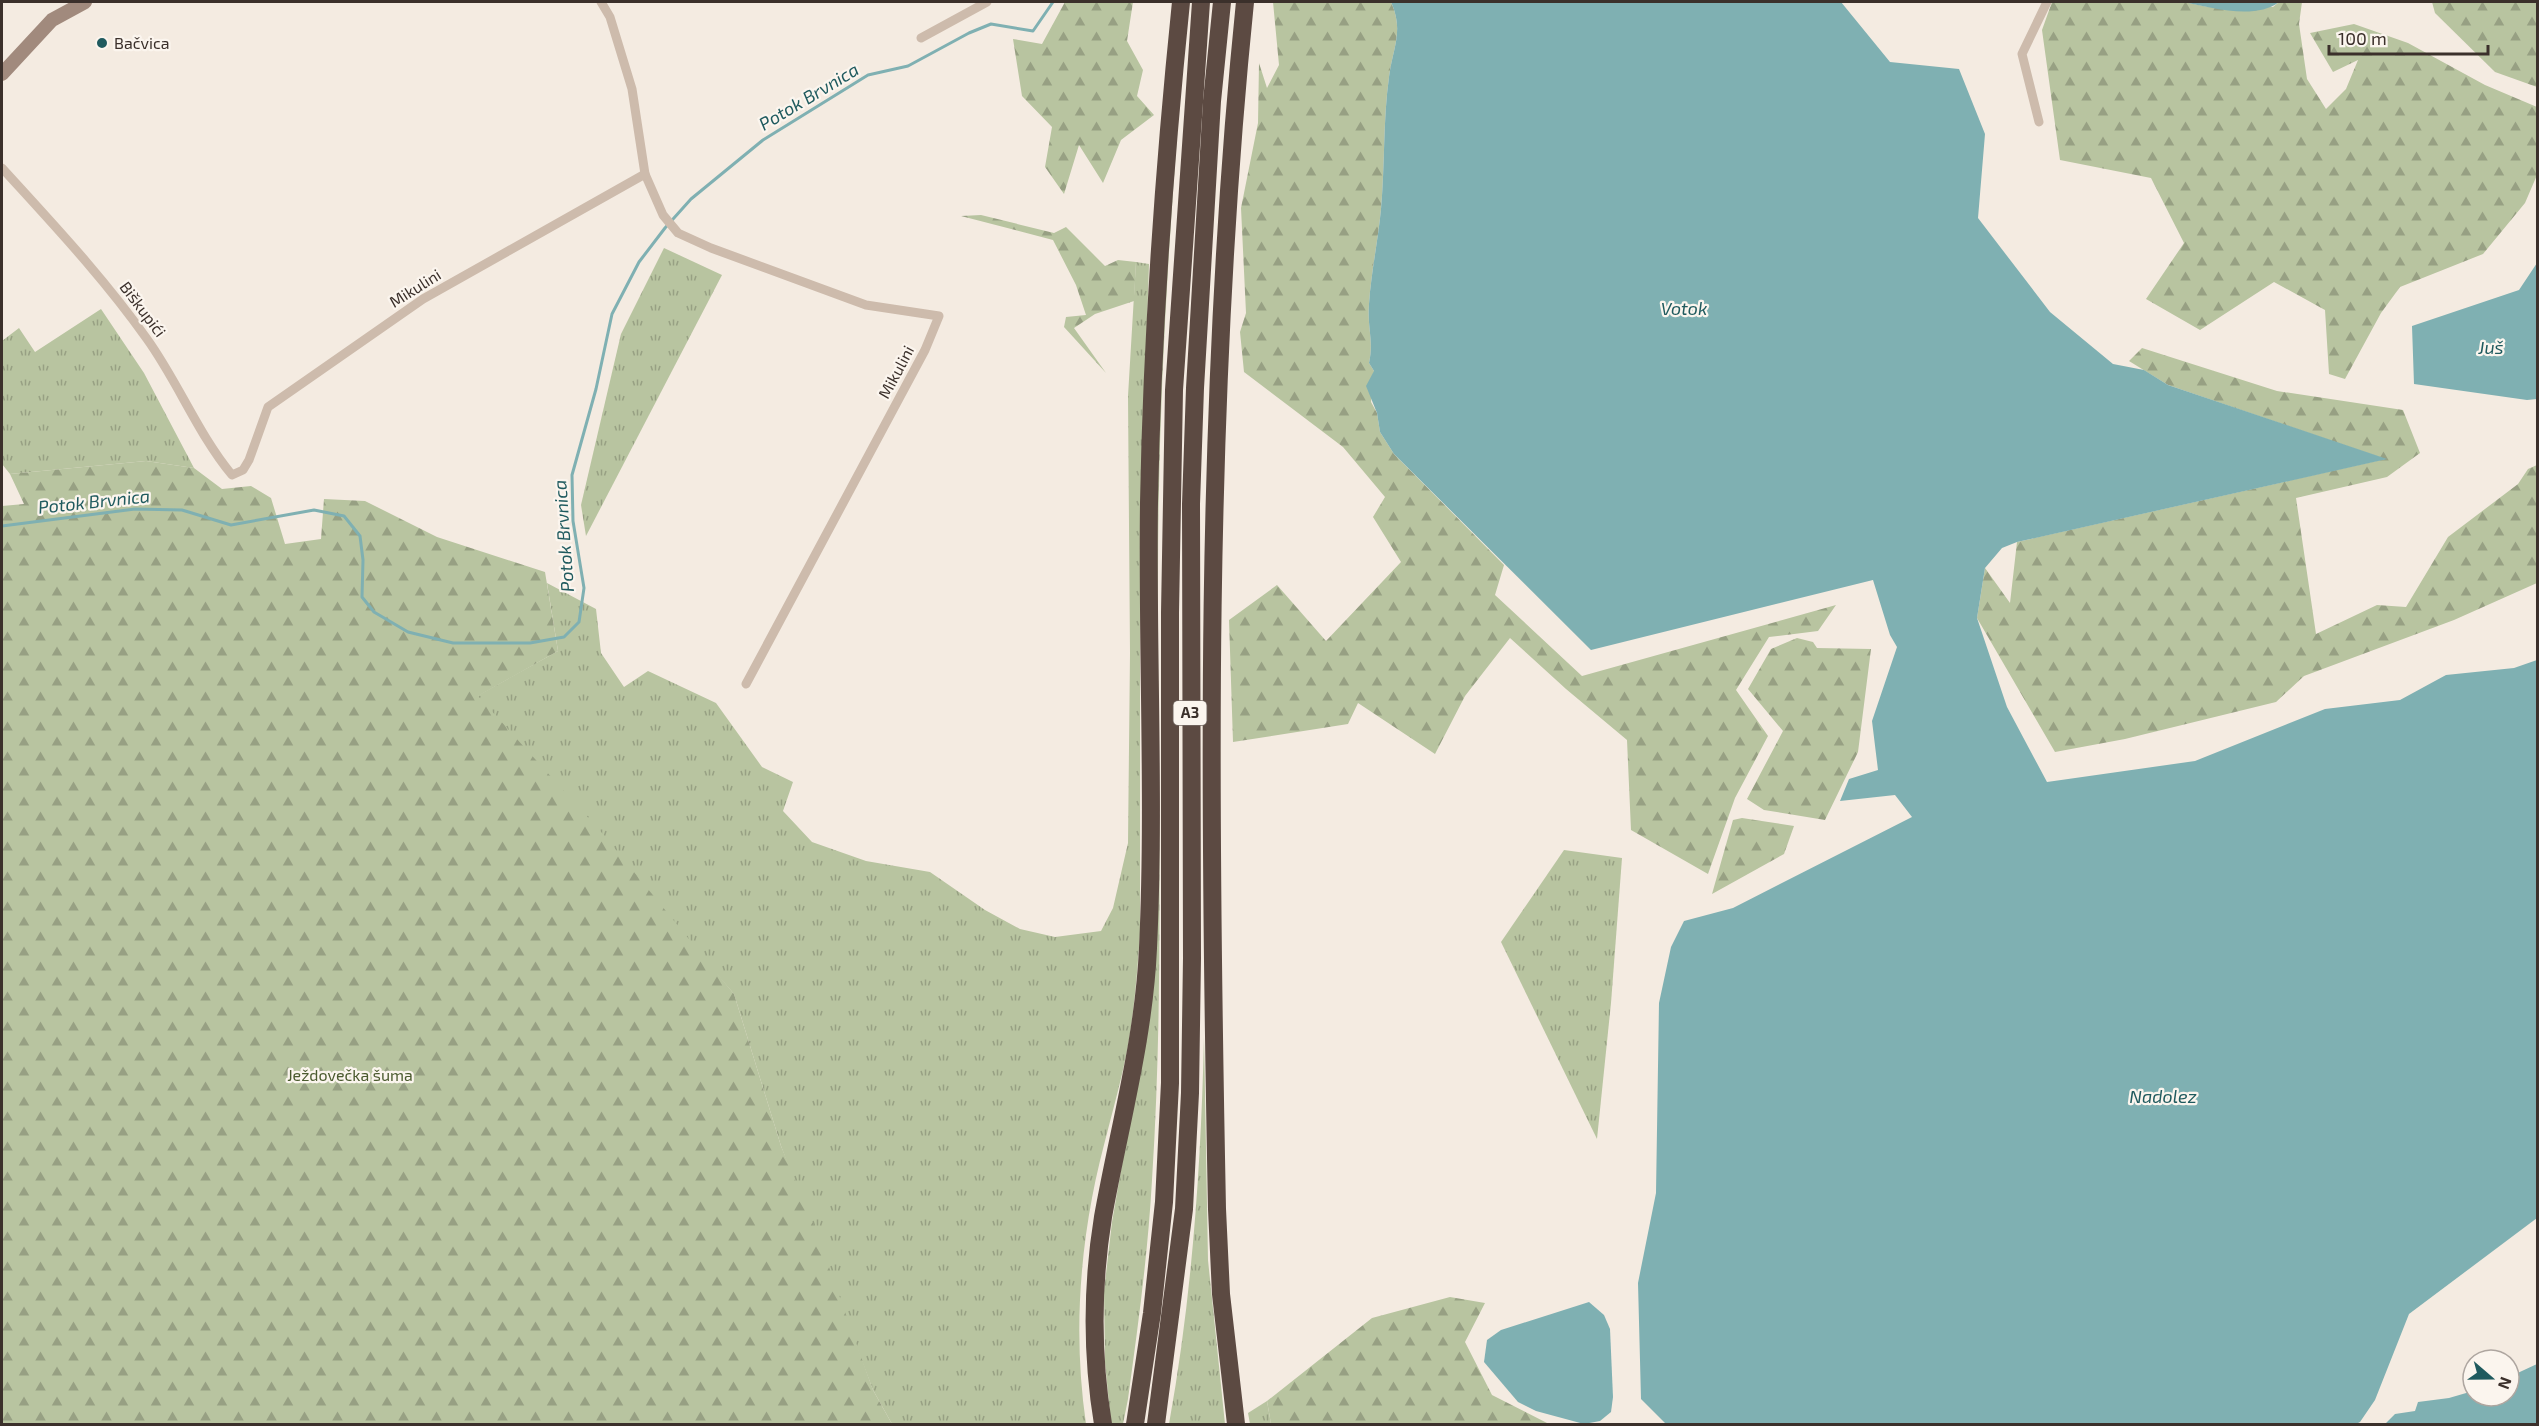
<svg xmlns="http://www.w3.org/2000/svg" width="2539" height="1426" font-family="'Exo 2',sans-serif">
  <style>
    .grass { fill: url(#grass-tufts) }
    .forest { fill: url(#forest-firs) }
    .water { fill: #7fb0b2 }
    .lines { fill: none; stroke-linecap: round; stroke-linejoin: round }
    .stream { stroke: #7fb0b2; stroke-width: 3 }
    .minor { stroke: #cdbbac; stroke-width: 9 }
    .secondary { stroke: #a18a7d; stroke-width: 14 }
    .motorway { stroke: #5c4a42; stroke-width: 18 }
    .poi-dot { fill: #1f5a5e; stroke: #fbf5ee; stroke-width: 2 }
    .labels { text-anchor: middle; stroke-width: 4.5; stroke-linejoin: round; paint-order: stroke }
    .shield { fill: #fbf5ee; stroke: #756b66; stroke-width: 1.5 }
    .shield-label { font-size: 15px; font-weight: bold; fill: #3b302b }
    .poi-label { font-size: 16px; fill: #3b302b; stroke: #fbf5ee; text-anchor: start }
    .street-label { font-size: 16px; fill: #3b302b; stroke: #fbf5ee }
    .park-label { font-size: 16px; fill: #4a5a2e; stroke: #fbf5ee }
    .water-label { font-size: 18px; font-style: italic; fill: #1f5a5e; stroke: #fbf5ee }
  </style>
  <defs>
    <pattern id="grass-tufts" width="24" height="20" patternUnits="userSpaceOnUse" patternTransform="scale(1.5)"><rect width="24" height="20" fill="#b8c4a0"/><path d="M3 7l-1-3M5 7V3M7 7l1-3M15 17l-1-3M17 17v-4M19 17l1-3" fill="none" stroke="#97a083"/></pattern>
    <pattern id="forest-firs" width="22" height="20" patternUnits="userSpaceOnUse" patternTransform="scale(1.5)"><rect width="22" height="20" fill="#b8c4a0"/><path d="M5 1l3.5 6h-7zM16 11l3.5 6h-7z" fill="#97a083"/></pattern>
  </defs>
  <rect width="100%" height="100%" fill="#f4ebe1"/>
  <g class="grass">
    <path d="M1179,110C1167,265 1158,420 1158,576C1157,777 1165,979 1152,1180C1148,1253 1138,1326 1128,1399L1123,1424H1111L1105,1362L1104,1291L1112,1222L1133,1101L1154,672L1161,330Z"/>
    <path d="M664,248L722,275L586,536L581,505L621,334Z"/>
    <path d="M1136,262L1149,264L1140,532V934C1137,975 1134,1016 1126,1056C1116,1104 1101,1150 1092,1198C1078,1272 1075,1349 1086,1424H892L873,1390L781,1146L734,994L477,696L558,651L547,583L596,609L601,653L624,687L648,671L716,703L762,767L793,782L783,811L812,842L866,861L930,872L985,910L1020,929L1055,937L1101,931L1113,908L1128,843L1130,653L1128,396Z"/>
    <path d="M101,309L144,373L194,468L146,461L10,474L2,464V341L19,328L35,352Z"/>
    <path d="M1564,850L1622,858L1611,1003L1597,1139L1501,942Z"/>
    <path d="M1204,1037L1208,1260L1225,1424H1169C1192,1297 1201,1167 1204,1037Z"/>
    <path d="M1267,1401L1271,1424H1250L1248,1413Z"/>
  </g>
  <g class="forest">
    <path d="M1065,2H1133L1127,41L1143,70L1137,96L1154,115L1121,140L1103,183L1079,145L1064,194L1045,167L1052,127L1022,96L1013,39L1042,44Z"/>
    <path d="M1273,2H1391C1404,31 1393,47 1389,77C1383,120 1385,165 1381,209C1378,241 1371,273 1369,304C1367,327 1374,341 1369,363L1374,371L1371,402L1377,413L1380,432L1394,454L1504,565L1495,595L1582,676L1836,605L1818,631L1769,637L1736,690L1768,736L1735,798L1708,874L1631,830L1627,740L1566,689L1510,638L1465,696L1435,754L1358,703L1348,724L1233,742L1229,620L1277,585L1326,641L1401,562L1373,517L1385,497L1343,447L1244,372L1240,332L1246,313L1241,208L1258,123L1259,63L1267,88L1279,65Z"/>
    <path d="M2052,2H2184L2208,7H2273L2279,2H2302L2299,24L2307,79L2326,109L2346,89L2358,60L2333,72L2310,33L2354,24L2408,43L2485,85L2537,107V175L2525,203L2483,254L2400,287L2381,313L2345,379L2329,374L2325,310L2274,282L2200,330L2146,299L2184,243L2151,178L2060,160L2042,30Z"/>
    <path d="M2432,2H2537V87L2495,72L2435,13Z"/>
    <path d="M981,215L1054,233L1066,227L1105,266L1118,260L1136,262L1134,301L1095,314L1074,328L1106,373L1064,327L1066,317L1086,315L1076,285L1053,240L961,216Z"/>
    <path d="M2142,348L2277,391L2403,410L2420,453L2387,477L2296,498L2316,634L2377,605L2406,607L2448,537L2518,484L2528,469L2537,465V583L2454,620L2304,676L2276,702L2125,739L2055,752L1977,618L1985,568L2010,603L2017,542L2385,459L2168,385L2129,361Z"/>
    <path d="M146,461L194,468L222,489L251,486L271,498L285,544L321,539L324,499L365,501L437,537L545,572L558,651L478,696L602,833L734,994L781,1146L815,1228L873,1390L892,1424H2V506L24,504L10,474Z"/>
    <path d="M1797,638L1813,642L1817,648L1871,649L1858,752L1825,820L1764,810L1747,799L1783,731L1748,689L1771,649Z"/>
    <path d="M1742,818L1794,826L1784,854L1712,894L1733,820Z"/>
    <path d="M1450,1297L1485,1303L1465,1342L1492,1395L1549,1424H1271L1267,1401L1372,1318Z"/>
  </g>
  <g class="water">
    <path d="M1391,2H1841L1890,62L1959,69L1985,134L1978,218L2050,312L2113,364L2144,370L2168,385L2387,459L2017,542L2002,548L1985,568L1977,618L2007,707L2047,782L2195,761L2325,709L2400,700L2446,675L2514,668L2537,660V1218L2409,1314L2375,1400L2360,1422L2356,1424H1666L1641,1399L1638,1283L1656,1193L1659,1003L1671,947L1684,921L1733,908L1912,817L1895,795L1840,801L1849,779L1878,770L1872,721L1897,647L1890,635L1873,580L1591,650L1394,454L1380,432L1377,413L1366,386L1374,371L1369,363C1374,341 1367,327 1369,304C1371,273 1378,241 1381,209C1385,165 1383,120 1389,77C1393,47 1404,31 1391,2Z"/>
    <path d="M2184,2H2279C2256,20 2211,8 2184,2Z"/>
    <path d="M2537,263V399L2527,400L2414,384L2412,326L2519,290Z"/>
    <path d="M1589,1302L1604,1315L1610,1329L1613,1397L1611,1412L1600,1421L1584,1424L1536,1411L1518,1402L1484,1362L1487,1340L1501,1330Z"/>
    <path d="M2537,1364V1424H2385L2395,1414L2415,1411L2418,1402L2449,1398L2473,1391V1396H2509V1377Z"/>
  </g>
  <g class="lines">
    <path class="stream" d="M2,526L135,509L182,510L231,525L314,510L344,516L360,536L363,560L362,597L374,612L408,632L453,643H530L564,637L579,622L584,588L573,521L572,475L596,389L612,314L639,262L665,228L691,199L763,140L868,75L908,66L969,33L991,24L1033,31L1053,2"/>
    <g class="minor">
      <path d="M601,2L610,17L632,89L645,174L663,215L678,233L711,248L866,305L939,316L925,350L746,684"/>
      <path d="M921,38L987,2"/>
      <path d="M2039,122L2022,54L2047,2"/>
      <path d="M2,168C52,223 104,278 147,339C178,382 198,434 232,475L243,470L249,460L268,407L423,299L645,174"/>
    </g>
    <path class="secondary" d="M2,74L52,20L85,2"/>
    <g class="motorway">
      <path d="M1103,1424C1092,1357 1092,1285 1103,1217C1119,1128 1144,1039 1148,948C1155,800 1147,651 1149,503C1152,336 1164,168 1181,2"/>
      <path d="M1135,1424L1152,1313L1164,1202L1170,1083V613L1174,390L1201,2"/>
      <path d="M1156,1424L1184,1209L1190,1093L1192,958L1191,504L1195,388L1212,101L1222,2"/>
      <path d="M1236,1424L1221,1294L1217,1209C1209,807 1204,403 1245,2"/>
    </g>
  </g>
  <circle class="poi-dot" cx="102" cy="43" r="6"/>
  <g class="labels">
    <rect class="shield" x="1173.5" y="701" width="33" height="24" rx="4.5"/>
    <g class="shield-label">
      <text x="1190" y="718">A3</text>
    </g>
    <g class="poi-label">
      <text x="114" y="49">Bačvica</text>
    </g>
    <g class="street-label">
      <text transform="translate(415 288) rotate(-32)" y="6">Mikulini</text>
      <text transform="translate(143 309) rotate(53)" y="6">Biškupići</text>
      <text transform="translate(896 372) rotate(-62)" y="6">Mikulini</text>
    </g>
    <g class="park-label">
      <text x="350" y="1081">Ježdovečka šuma</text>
    </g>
    <g class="water-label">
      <text transform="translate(809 97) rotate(-31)" y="6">Potok Brvnica</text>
      <text x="1684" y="315">Votok</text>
      <text x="2491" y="354">Juš</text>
      <text transform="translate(94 502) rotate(-6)" y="6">Potok Brvnica</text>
      <text transform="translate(564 536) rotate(-94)" y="6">Potok Brvnica</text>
      <text x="2163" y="1103">Nadolez</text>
    </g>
  </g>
  <rect width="2539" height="1426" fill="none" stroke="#3b302b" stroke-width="6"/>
  <g transform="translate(2491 1378) rotate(110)"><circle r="28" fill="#fbf5ee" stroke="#aea6a0" stroke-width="1.5"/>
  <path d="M0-4.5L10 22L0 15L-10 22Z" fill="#1f5a5e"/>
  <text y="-9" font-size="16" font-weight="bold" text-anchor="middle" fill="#3b302b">N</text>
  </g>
  <path d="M2329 45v9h159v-9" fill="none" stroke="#3b302b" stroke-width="3"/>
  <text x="2338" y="45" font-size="18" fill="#3b302b" stroke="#fbf5ee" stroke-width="4.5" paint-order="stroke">100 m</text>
</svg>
